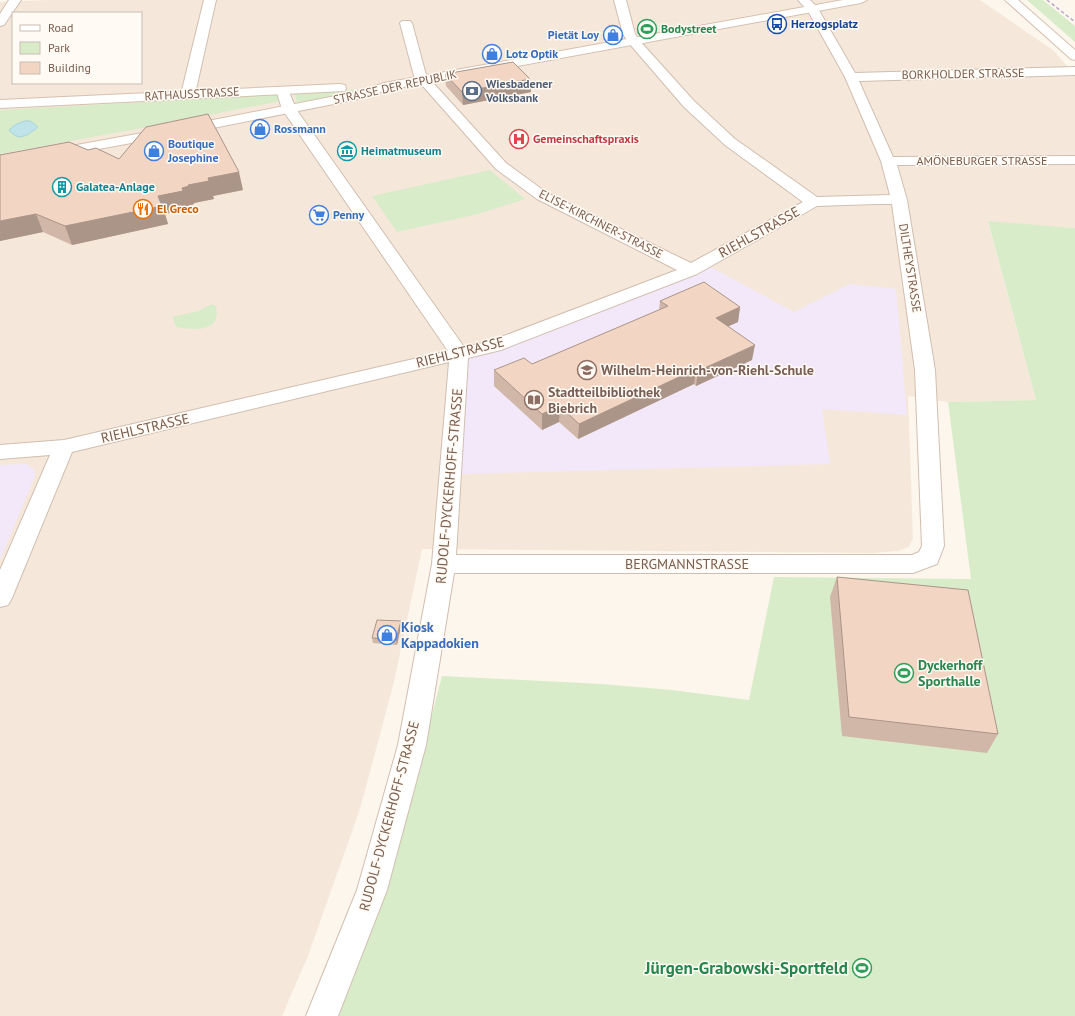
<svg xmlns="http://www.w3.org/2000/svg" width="1075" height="1016" font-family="'PT Sans',sans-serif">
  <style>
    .residential { fill: #f5e8da; fill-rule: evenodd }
    .education { fill: #f3e8fa }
    .green { fill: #d8ecc9 }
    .water { fill: #bfe3e8; stroke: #a5d3da }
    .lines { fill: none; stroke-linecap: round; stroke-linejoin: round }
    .street-casing { stroke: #d1beb0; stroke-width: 2 }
    .secondary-casing { stroke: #d6c0b0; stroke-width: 2 }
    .street { fill: #fff; fill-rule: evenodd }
    .secondary { fill: #fff; fill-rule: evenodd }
    .rail { stroke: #b9a8c9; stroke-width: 1.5; stroke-dasharray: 3.5 2.5; stroke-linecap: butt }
    .wall { fill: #d1b7a8 }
    .shaded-wall { fill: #aa9588 }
    .building { fill: #f3d5c3; stroke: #aa9588 }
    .labels { text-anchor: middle; stroke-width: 3; stroke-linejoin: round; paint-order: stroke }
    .far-transit-label { font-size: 12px; font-weight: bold; fill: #164399; stroke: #fffaf3; text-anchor: start }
    .far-leisure-label { font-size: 12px; font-weight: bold; fill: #27864d; stroke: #fffaf3; text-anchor: start }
    .far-shop-label { font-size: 12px; font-weight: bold; fill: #366cbe; stroke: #fffaf3; text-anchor: start }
    .far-street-label { font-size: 12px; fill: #7a5c4d; stroke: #fffaf3 }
    .far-service-label { font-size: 12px; font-weight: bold; fill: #4e5e75; stroke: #fffaf3; text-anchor: start }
    .far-health-label { font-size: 12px; font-weight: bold; fill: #be3a42; stroke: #fffaf3; text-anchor: start }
    .far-culture-label { font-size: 12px; font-weight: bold; fill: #0d838f; stroke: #fffaf3; text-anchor: start }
    .far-food-label { font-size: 12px; font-weight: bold; fill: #c56008; stroke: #fffaf3; text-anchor: start }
    .street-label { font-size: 14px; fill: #7a5c4d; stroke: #fffaf3 }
    .education-label { font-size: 14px; font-weight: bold; fill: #785e54; stroke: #fffaf3; text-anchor: start }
    .shop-label { font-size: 14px; font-weight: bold; fill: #366cbe; stroke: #fffaf3; text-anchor: start }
    .leisure-label { font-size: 14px; font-weight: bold; fill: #27864d; stroke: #fffaf3; text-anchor: start }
    .near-leisure-label { font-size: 17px; font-weight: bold; fill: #27864d; stroke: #fffaf3; text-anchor: end }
  </style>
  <rect width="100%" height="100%" fill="#fdf6ec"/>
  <path class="residential" d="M48,0H980L1053,50L1075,75V228L988,222L1036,400L948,402L908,396L913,538L909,547L898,551L873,553L422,549L394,682L360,809L308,956L282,1016H0V2ZM13,13H141V83H13Z"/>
  <g class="education">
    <path d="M707,265L794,312L850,284L896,289L907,415L822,409L830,464L461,474L466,357L497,351Z"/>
    <path d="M26,464L34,469L35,476L0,560V465Z"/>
  </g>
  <g class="green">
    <path d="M1027,0H1043L1075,26V42Z"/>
    <path d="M366,89L367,92L298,105L294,92Z"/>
    <path d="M276,95L280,96L281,101L209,115L212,120L199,122L197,118L0,154V110Z"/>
    <path d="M490,170L525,199L478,214L397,232L372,196Z"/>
    <path d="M988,221L1075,228V1016H334L424,745L442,676L601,684L672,690L749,700L774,577L971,579L948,402L1036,400Z"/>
    <path d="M212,304L216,306C216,310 218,314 216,318C211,333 188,329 176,327L172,317L198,311Z"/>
  </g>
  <path class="water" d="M24,121H30L37,126V128C26,136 19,142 9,130L15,125Z"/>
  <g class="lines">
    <g class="street-casing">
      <g id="street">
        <path d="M9,0H21L4,25L0,26V14Z"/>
        <path d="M204,0H216L195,94L193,97H183L181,94Z"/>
        <path d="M614,0H626L635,34L639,40L694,101L735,139L817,197L890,195L881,161L845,77L808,11L798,0H810L817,7L855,73L1075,67V75L859,81L893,157L1075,156V164L897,165L907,200L935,370L944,546L937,564L913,573H454L426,745L387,890L338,1016H306L357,890L398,745L432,564L449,362L72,452L12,598L8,605L0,607V570L50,455L0,459V445L64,440L448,351L282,109L276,90L277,87H287L296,109L464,347L488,342L677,270L537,199L496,169L414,76L400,23L402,21H410L412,23L426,75L506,163L547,193L691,263L803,202L725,145L684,107L628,42L623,34ZM876,204H892L915,370L922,546L919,552L912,555H456L468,358L501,350L697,274L817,206Z"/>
      </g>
    </g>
    <g class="secondary-casing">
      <g id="secondary">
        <path d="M843,0H867L861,3L387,90L364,98L208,129L0,167V159L208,121L361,91L384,83Z"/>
        <path d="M1005,0H1018L1075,50V60L1071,59Z"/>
        <path d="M340,84L345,85L346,88L345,91L0,108V100Z"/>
      </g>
    </g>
    <use href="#street" class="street"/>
    <use href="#secondary" class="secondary"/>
    <path class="rail" d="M1047,0L1075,22"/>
  </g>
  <g class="wall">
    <path d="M445,74L531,92L463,105L446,86Z"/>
    <path d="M88,150L119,159L243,190L213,196L214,199L194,203V204L187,206L188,209L165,214L168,224L72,245L43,232L0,241V155Z"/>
    <path d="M660,301L740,307L738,322L728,326L752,360L696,386L694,384L578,439L559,422L542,430L494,386V370L532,364L659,310Z"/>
    <path d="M837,577L998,734L987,753L842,736L830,597Z"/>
    <path d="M401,626L397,645L373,643L372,638Z"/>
  </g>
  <g class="shaded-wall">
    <path d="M530,79L531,92L463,105L462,92Z"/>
    <path d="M239,172L243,190L213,196L214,199L194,203V204L187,206L188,209L165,214L168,224L72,245L65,226L158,196L188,185L208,178Z"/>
    <path d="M36,214L43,232L0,241V221Z"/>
    <path d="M740,307L738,322L714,333L716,318Z"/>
    <path d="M755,345L752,360L696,386L698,371Z"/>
    <path d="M696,369L694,384L578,439L579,424Z"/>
    <path d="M560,406L559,422L542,430V414Z"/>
    <path d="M401,621V626L397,645L396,639Z"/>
  </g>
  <g class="building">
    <path d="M513,62L530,79L462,92L445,74Z"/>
    <path d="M208,114L239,172L208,178L209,181L188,185L189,186L182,188L183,191L158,196L162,206L65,226L36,214L0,221V155L69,142L88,150L96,148L119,159L146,127Z"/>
    <path d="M704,282L740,307L716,318L755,345L698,371L696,369L579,424L560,406L542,414L494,370L524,358L532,364L668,306L660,301Z"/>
    <path d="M837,577L968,590L998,734L849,717Z"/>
    <path d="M377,620L401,621L396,639L372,638Z"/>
  </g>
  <defs>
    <g id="bus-ring" transform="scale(1)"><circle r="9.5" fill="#fffaf3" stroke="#1a4fb4" stroke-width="1.5"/><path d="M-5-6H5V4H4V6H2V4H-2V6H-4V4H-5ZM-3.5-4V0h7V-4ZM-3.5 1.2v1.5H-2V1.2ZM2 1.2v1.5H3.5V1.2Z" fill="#1a4fb4"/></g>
    <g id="stadium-ring" transform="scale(1)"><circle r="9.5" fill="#fffaf3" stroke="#2e9e5b" stroke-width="1.5"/><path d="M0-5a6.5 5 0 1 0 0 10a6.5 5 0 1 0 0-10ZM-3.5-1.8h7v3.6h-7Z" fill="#2e9e5b"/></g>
    <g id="shop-ring" transform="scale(1)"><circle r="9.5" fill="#fffaf3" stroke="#3f7fe0" stroke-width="1.5"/><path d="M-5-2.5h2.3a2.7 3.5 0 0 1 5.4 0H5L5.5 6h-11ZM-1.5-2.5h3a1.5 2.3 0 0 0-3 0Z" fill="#3f7fe0"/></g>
    <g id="bank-ring" transform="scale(1)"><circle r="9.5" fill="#fffaf3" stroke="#5c6f8a" stroke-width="1.5"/><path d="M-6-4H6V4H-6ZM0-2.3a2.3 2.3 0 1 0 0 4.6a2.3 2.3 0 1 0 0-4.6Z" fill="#5c6f8a"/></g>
    <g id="hospital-ring" transform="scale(1)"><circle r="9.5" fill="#fffaf3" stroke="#e0444e" stroke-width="1.5"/><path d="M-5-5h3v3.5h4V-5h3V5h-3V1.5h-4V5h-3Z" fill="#e0444e"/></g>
    <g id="museum-ring" transform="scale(1)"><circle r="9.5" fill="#fffaf3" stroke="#0f9aa8" stroke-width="1.5"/><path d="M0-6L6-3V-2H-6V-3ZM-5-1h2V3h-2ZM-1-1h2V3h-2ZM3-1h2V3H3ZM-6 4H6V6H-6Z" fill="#0f9aa8"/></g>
    <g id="building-ring" transform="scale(1)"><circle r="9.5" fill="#fffaf3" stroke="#0f9aa8" stroke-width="1.5"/><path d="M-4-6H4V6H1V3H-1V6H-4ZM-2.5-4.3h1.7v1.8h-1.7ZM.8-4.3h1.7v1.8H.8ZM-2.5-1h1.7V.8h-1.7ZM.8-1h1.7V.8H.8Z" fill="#0f9aa8"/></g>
    <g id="restaurant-ring" transform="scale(1)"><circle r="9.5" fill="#fffaf3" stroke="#e8710a" stroke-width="1.5"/><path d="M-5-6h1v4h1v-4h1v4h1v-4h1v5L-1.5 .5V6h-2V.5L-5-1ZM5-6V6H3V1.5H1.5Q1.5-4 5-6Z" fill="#e8710a"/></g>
    <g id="supermarket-ring" transform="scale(1)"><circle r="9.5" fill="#fffaf3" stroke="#3f7fe0" stroke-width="1.5"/><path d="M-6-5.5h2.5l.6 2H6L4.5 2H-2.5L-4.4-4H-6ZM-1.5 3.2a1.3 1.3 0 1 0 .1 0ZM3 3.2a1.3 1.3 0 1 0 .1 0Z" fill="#3f7fe0"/></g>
    <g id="school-ring" transform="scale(1)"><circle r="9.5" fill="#fffaf3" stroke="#8d6e63" stroke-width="1.5"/><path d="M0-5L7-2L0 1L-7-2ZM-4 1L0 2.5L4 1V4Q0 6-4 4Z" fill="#8d6e63"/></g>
    <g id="library-ring" transform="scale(1)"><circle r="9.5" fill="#fffaf3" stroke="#8d6e63" stroke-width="1.5"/><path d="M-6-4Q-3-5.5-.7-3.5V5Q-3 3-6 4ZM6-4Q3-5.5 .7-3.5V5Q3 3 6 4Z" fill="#8d6e63"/></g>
  </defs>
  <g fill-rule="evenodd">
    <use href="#bus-ring" x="777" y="24"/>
    <use href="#stadium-ring" x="647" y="29"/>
    <use href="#shop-ring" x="613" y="35"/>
    <use href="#shop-ring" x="492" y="54"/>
    <use href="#bank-ring" x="472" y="91"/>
    <use href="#shop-ring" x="260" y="129"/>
    <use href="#hospital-ring" x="519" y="139"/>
    <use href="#shop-ring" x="154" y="151"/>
    <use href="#museum-ring" x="347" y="151"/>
    <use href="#building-ring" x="62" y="187"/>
    <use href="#restaurant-ring" x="143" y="209"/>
    <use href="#supermarket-ring" x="319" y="215"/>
    <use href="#school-ring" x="587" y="370"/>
    <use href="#library-ring" x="534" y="400"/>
    <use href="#shop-ring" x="387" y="635"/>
    <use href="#stadium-ring" x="904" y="673"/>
    <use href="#stadium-ring" x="862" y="968"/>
  </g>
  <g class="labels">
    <g class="far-transit-label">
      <text x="791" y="28">Herzogsplatz</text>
    </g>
    <g class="far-leisure-label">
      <text x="661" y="33">Bodystreet</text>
    </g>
    <g class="far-shop-label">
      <text x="599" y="39" text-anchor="end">Pietät Loy</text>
      <text x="506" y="58">Lotz Optik</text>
      <text x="274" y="133">Rossmann</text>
      <text x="168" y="148">Boutique<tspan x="168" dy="14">Josephine</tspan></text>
      <text x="333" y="219">Penny</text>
    </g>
    <g class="far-street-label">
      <text transform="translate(963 74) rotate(-1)" y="4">BORKHOLDER STRASSE</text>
      <text transform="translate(395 87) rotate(-12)" y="4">STRASSE DER REPUBLIK</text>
      <text transform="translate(192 94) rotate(-3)" y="4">RATHAUSSTRASSE</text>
      <text x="982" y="165">AMÖNEBURGER STRASSE</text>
      <text transform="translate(601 224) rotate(27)" y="4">ELISE-KIRCHNER-STRASSE</text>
      <text transform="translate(910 268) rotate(81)" y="4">DILTHEYSTRASSE</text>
    </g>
    <g class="far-service-label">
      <text x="486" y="88">Wiesbadener<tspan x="486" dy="14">Volksbank</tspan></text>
    </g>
    <g class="far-health-label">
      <text x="533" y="143">Gemeinschaftspraxis</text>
    </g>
    <g class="far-culture-label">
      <text x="361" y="155">Heimatmuseum</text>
      <text x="76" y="191">Galatea-Anlage</text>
    </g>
    <g class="far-food-label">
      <text x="157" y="213">El Greco</text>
    </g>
    <g class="street-label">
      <text transform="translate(759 232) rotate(-29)" y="5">RIEHLSTRASSE</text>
      <text transform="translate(460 352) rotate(-14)" y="5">RIEHLSTRASSE</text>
      <text transform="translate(145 428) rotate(-13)" y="5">RIEHLSTRASSE</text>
      <text transform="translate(449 486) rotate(-85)" y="5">RUDOLF-DYCKERHOFF-STRASSE</text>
      <text x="687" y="569">BERGMANNSTRASSE</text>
      <text transform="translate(389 816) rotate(-75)" y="5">RUDOLF-DYCKERHOFF-STRASSE</text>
    </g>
    <g class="education-label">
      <text x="601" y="375">Wilhelm-Heinrich-von-Riehl-Schule</text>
      <text x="548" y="397">Stadtteilbibliothek<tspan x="548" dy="16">Biebrich</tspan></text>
    </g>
    <g class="shop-label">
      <text x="401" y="632">Kiosk<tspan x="401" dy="16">Kappadokien</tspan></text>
    </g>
    <g class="leisure-label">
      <text x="918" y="670">Dyckerhoff<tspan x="918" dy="16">Sporthalle</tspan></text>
    </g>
    <g class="near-leisure-label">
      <text x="848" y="974">Jürgen-Grabowski-Sportfeld</text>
    </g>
  </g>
  <rect x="12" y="12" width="130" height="72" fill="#fffaf3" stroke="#cabbb1"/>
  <rect x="20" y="25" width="20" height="6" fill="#ffffff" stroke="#cabbb1"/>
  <text x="48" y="32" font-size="12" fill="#7a5c4d">Road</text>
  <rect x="20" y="42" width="20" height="12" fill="#d8ecc9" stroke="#cabbb1"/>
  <text x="48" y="52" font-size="12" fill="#7a5c4d">Park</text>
  <rect x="20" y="62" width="20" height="12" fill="#f3d5c3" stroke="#cabbb1"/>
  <text x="48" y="72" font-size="12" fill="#7a5c4d">Building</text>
</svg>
